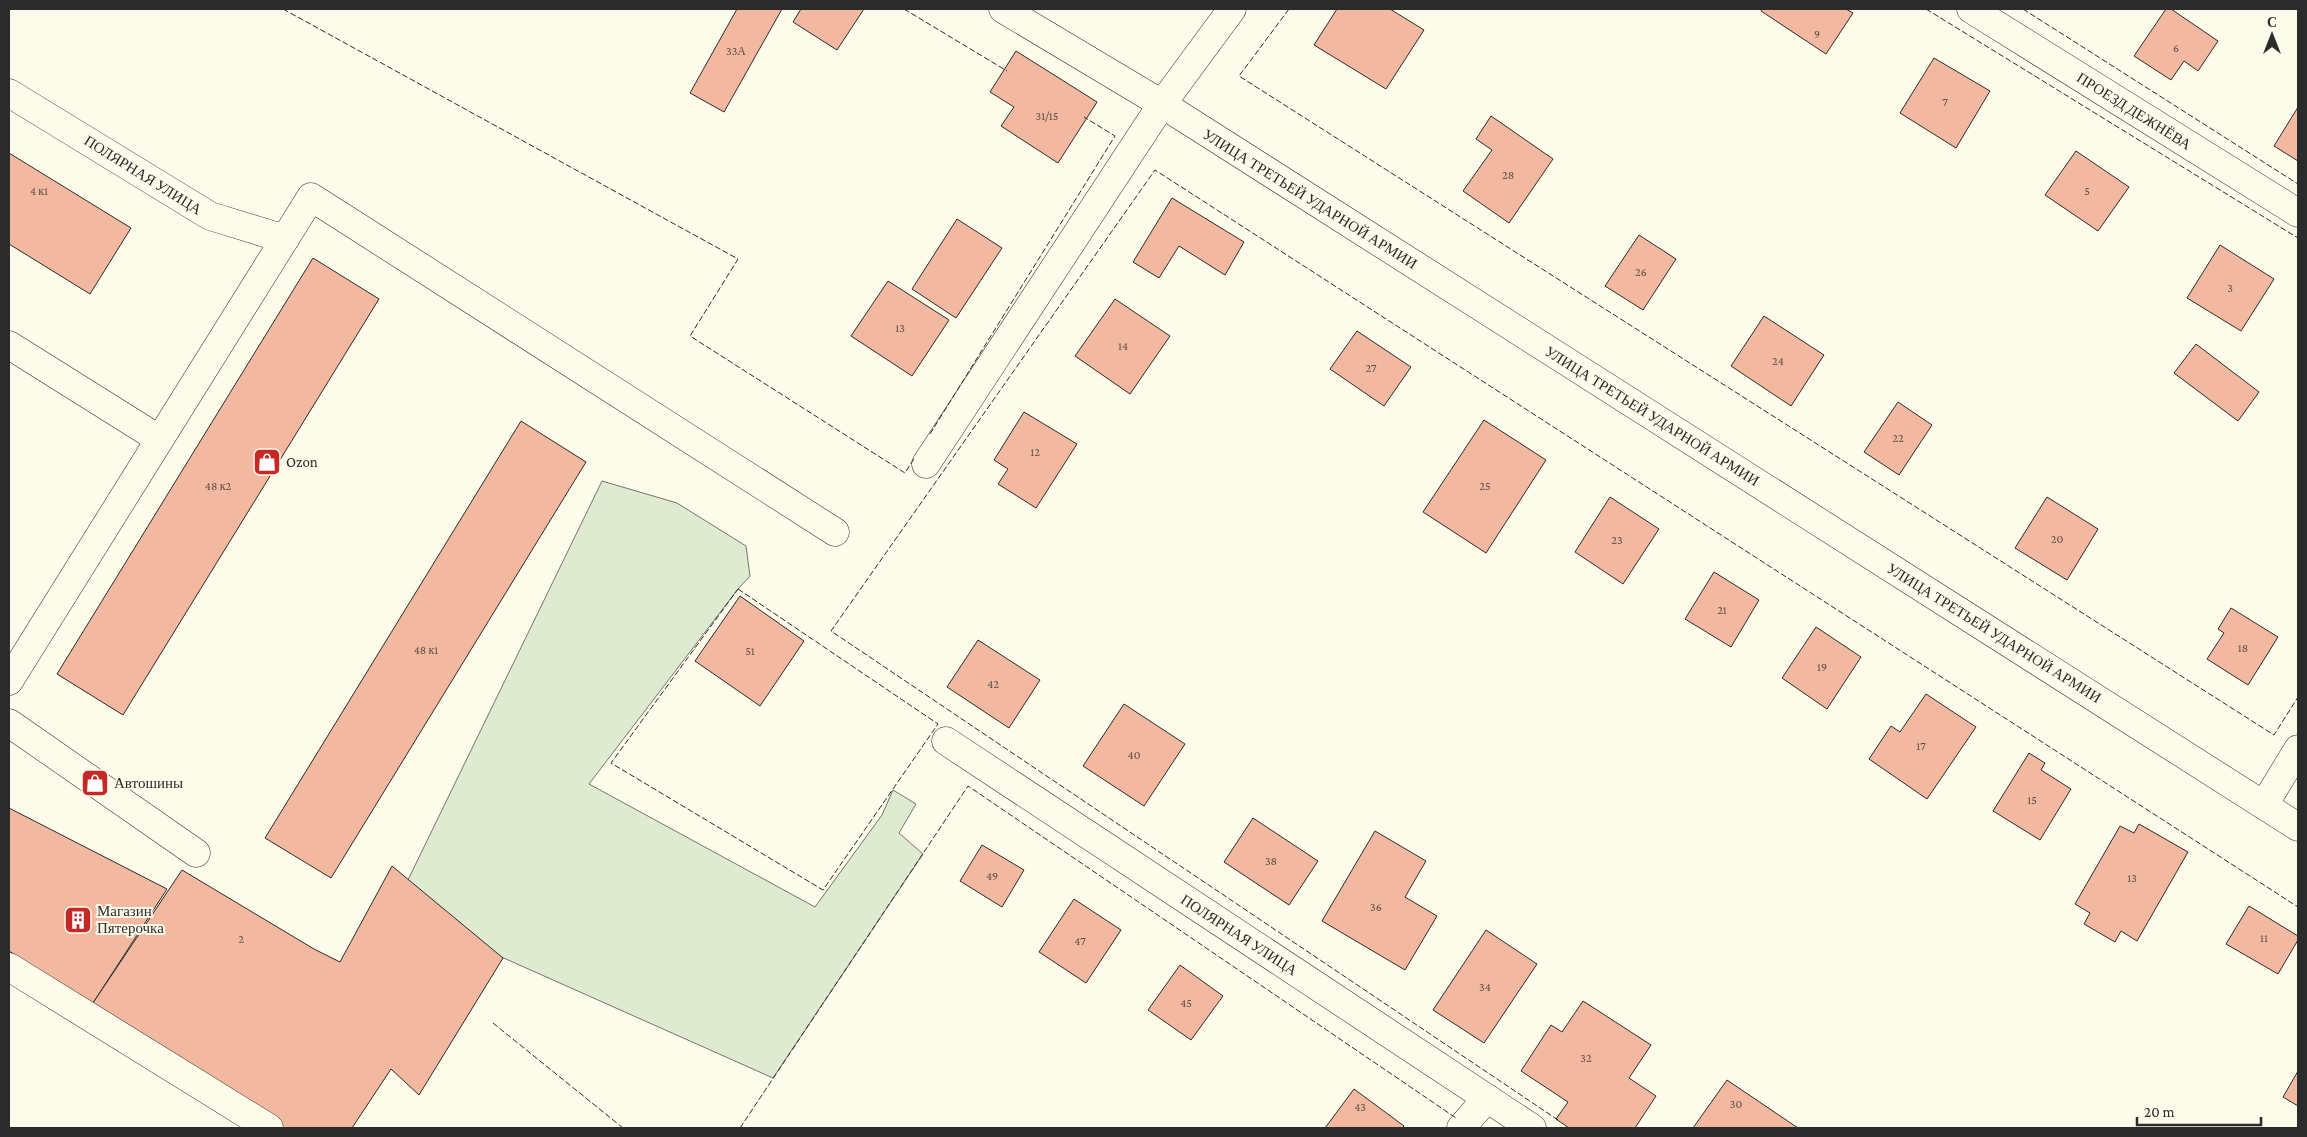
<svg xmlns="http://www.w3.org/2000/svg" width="2307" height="1137" font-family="'Crimson Pro',serif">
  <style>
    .green { fill: #deebd1; stroke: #74746e }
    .building { fill: #f2b8a0; stroke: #2b2b2b }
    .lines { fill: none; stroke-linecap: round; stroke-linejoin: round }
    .minor-casing { stroke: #2b2b2b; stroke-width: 29 }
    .major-casing { stroke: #2b2b2b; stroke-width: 29 }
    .minor { stroke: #fdfbea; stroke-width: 28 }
    .major { stroke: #fdfbea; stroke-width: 28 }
    .fence { stroke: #2b2b2b; stroke-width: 1; stroke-dasharray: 6 2.5; stroke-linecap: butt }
    .labels { text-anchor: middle; stroke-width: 4; stroke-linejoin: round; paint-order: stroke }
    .number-label { font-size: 12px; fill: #5d4e48 }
    .street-label { font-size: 15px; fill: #2b2b2b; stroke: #fdfbea }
    .poi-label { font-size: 15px; fill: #2b2b2b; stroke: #fdfbea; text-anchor: start }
  </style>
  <rect width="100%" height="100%" fill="#fdfbea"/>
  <path class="green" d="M602,481L677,503L746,546L750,576L738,589L589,784L815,907L882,815L893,790L916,804L899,833L923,854L773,1078L479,947L405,886Z"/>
  <g class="building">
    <path d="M737,9H782L724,112L690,93Z"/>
    <path d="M801,9H864L837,50L793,22Z"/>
    <path d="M1337,9H1390L1424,30L1386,89L1314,45Z"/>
    <path d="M1762,9H1846L1853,13L1826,54L1761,11Z"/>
    <path d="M2166,9H2171L2218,41L2198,71L2184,61L2171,80L2134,56Z"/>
    <path d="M1016,51L1097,102L1058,163L1001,126L1014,107L990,92Z"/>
    <path d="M1934,58L1990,91L1956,148L1900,113Z"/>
    <path d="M2298,107V161L2274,146Z"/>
    <path d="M1491,116L1553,159L1509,223L1463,191L1492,150L1476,139Z"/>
    <path d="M2076,151L2129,187L2098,231L2045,195Z"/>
    <path d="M9,153L131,228L90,294L9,244Z"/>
    <path d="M1172,198L1244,242L1225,275L1179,246L1159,278L1133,262Z"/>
    <path d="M957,219L1002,248L956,318L912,289Z"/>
    <path d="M1639,235L1676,259L1643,310L1605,286Z"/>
    <path d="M2220,245L2274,279L2241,331L2187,298Z"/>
    <path d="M313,258L379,299L123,715L57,674Z"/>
    <path d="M888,281L949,320L912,376L851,336Z"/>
    <path d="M1115,299L1170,336L1130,394L1075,356Z"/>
    <path d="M1764,316L1824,355L1791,406L1731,366Z"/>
    <path d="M1357,331L1411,367L1384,406L1330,369Z"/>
    <path d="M2196,344L2259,392L2238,421L2174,373Z"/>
    <path d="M1898,402L1932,425L1899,475L1864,452Z"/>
    <path d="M1024,412L1077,444L1036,508L998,484L1008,469L994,460Z"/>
    <path d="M1484,420L1546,460L1486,553L1423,512Z"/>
    <path d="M521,421L586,462L331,878L265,838Z"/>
    <path d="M1610,497L1659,529L1623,584L1575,552Z"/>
    <path d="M2047,497L2098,529L2067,580L2015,548Z"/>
    <path d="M1714,572L1759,600L1731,647L1685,619Z"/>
    <path d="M740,596L804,641L760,706L695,661Z"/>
    <path d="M2231,608L2278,637L2248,685L2207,659L2224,633L2218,629Z"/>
    <path d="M1816,627L1861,657L1827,709L1782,678Z"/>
    <path d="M978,640L1040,680L1009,728L947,687Z"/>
    <path d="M1926,694L1976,727L1927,799L1869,759L1891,726L1900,732Z"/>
    <path d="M1124,704L1185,744L1144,806L1083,766Z"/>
    <path d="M2029,753L2045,763L2041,770L2071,789L2040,840L1993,811Z"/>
    <path d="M9,808L167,889L93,1003L9,951Z"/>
    <path d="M1253,818L1318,861L1289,905L1224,862Z"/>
    <path d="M2139,824L2188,852L2137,941L2121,931L2115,942L2084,924L2090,913L2075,904L2120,826L2134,833Z"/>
    <path d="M1375,831L1426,861L1405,897L1437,916L1405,970L1322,921Z"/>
    <path d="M982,845L1024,870L1002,907L960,881Z"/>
    <path d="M392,866L503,958L419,1095L391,1069L352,1128H275L93,1003L182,870L314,949L340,962Z"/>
    <path d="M1074,899L1121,930L1086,983L1039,952Z"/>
    <path d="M2249,906L2298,936V940L2278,974L2226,944Z"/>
    <path d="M1486,930L1537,964L1484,1043L1433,1010Z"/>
    <path d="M1180,965L1223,996L1191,1040L1148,1010Z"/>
    <path d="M1583,1001L1651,1045L1629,1078L1656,1096L1635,1128H1569L1556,1119L1568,1102L1521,1071L1551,1025L1562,1032Z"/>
    <path d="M2298,1071V1106L2283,1097Z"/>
    <path d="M1727,1080L1798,1128H1693Z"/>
    <path d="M1354,1089L1404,1126L1402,1128H1325Z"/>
  </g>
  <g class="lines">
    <g class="minor-casing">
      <g id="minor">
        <path d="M1971,9L2298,213"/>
        <path d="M9,93L210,216L285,239"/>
        <path d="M9,345L159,439"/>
        <path d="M926,464L1162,104L1232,9"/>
        <path d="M9,681L311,197L835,532"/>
        <path d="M9,723L196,853"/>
        <path d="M946,741L1532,1128"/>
        <path d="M2264,805L2298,749"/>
        <path d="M9,967L269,1128"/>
        <path d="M1461,1128L1487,1098"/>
      </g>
    </g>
    <g class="major-casing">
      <path id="major" d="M1003,9L1162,104L2298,827"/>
    </g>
    <use href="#minor" class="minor"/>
    <use href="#major" class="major"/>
    <g class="fence">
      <path d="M283,9L738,259L690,336L905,473L915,457"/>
      <path d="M904,9L1007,71"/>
      <path d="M1289,9L1239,76L2274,735L2298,697"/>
      <path d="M1926,9L2298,238"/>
      <path d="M2023,9L2298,184"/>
      <path d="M930,434L1115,136L1084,117"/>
      <path d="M738,589L938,724L823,890L611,763Z"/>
      <path d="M493,1023L623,1128"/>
      <path d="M1558,1120L831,631L1155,170L2298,907"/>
      <path d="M740,1128L968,786L1456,1118"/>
    </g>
  </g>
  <defs>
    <g id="shop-square" transform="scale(1.4375)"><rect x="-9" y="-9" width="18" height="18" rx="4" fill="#c62828" stroke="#fdfbea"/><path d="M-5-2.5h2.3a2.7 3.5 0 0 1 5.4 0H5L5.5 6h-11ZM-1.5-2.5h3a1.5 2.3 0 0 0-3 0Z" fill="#fff"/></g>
    <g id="building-square" transform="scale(1.4375)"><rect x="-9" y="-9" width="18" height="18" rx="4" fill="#c62828" stroke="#fdfbea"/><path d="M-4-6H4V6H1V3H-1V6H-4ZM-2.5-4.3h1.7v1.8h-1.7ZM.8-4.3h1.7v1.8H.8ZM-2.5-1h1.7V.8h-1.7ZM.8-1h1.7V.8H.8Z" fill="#fff"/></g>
  </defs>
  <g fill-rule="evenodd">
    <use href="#shop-square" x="267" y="462"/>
    <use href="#shop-square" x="95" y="783"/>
    <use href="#building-square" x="78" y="920"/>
  </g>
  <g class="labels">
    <g class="number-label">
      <text x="1817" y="38">9</text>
      <text x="2176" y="52">6</text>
      <text x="736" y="55">33А</text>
      <text x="1945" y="106">7</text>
      <text x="1047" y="120">31/15</text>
      <text x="1508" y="179">28</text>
      <text x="39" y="195">4 к1</text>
      <text x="2087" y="195">5</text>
      <text x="1641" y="276">26</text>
      <text x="2230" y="292">3</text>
      <text x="900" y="332">13</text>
      <text x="1123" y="350">14</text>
      <text x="1778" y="365">24</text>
      <text x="1371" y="372">27</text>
      <text x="1898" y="442">22</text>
      <text x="1035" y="456">12</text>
      <text x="218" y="490">48 к2</text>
      <text x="1485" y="490">25</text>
      <text x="2057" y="543">20</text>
      <text x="1617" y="544">23</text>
      <text x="1722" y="614">21</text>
      <text x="2243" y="652">18</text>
      <text x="426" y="654">48 к1</text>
      <text x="750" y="655">51</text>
      <text x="1822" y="671">19</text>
      <text x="993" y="688">42</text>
      <text x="1921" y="750">17</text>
      <text x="1134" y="759">40</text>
      <text x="2032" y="804">15</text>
      <text x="1271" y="865">38</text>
      <text x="992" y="880">49</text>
      <text x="2132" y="882">13</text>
      <text x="1376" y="911">36</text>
      <text x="2264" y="942">11</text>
      <text x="241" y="943">2</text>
      <text x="1080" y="945">47</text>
      <text x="1485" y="991">34</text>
      <text x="1186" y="1007">45</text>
      <text x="1586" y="1062">32</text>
      <text x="1736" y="1108">30</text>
      <text x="1360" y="1111">43</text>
    </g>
    <g class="street-label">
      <text transform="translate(2134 111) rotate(32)" y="5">ПРОЕЗД ДЕЖНЁВА</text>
      <text transform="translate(143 175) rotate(32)" y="5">ПОЛЯРНАЯ УЛИЦА</text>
      <text transform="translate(1310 199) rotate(32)" y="5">УЛИЦА ТРЕТЬЕЙ УДАРНОЙ АРМИИ</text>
      <text transform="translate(1652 416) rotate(32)" y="5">УЛИЦА ТРЕТЬЕЙ УДАРНОЙ АРМИИ</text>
      <text transform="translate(1994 633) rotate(32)" y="5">УЛИЦА ТРЕТЬЕЙ УДАРНОЙ АРМИИ</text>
      <text transform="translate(1239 935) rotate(33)" y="5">ПОЛЯРНАЯ УЛИЦА</text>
    </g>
    <g class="poi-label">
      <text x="286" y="467">Ozon</text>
      <text x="114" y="788">Автошины</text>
      <text x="97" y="916">Магазин<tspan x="97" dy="17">Пятерочка</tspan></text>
    </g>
  </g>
  <rect width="2307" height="1137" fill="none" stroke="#2b2b2b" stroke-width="20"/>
  <g transform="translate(2272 35)" stroke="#fdfbea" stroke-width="4" paint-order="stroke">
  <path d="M0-4L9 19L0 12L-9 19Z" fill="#2b2b2b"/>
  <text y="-8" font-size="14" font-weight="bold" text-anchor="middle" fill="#2b2b2b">С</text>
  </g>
  <path d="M2137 1117v8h124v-8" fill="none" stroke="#2b2b2b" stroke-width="2.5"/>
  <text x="2144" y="1117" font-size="15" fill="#2b2b2b" stroke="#fdfbea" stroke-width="4" paint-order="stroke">20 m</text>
</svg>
